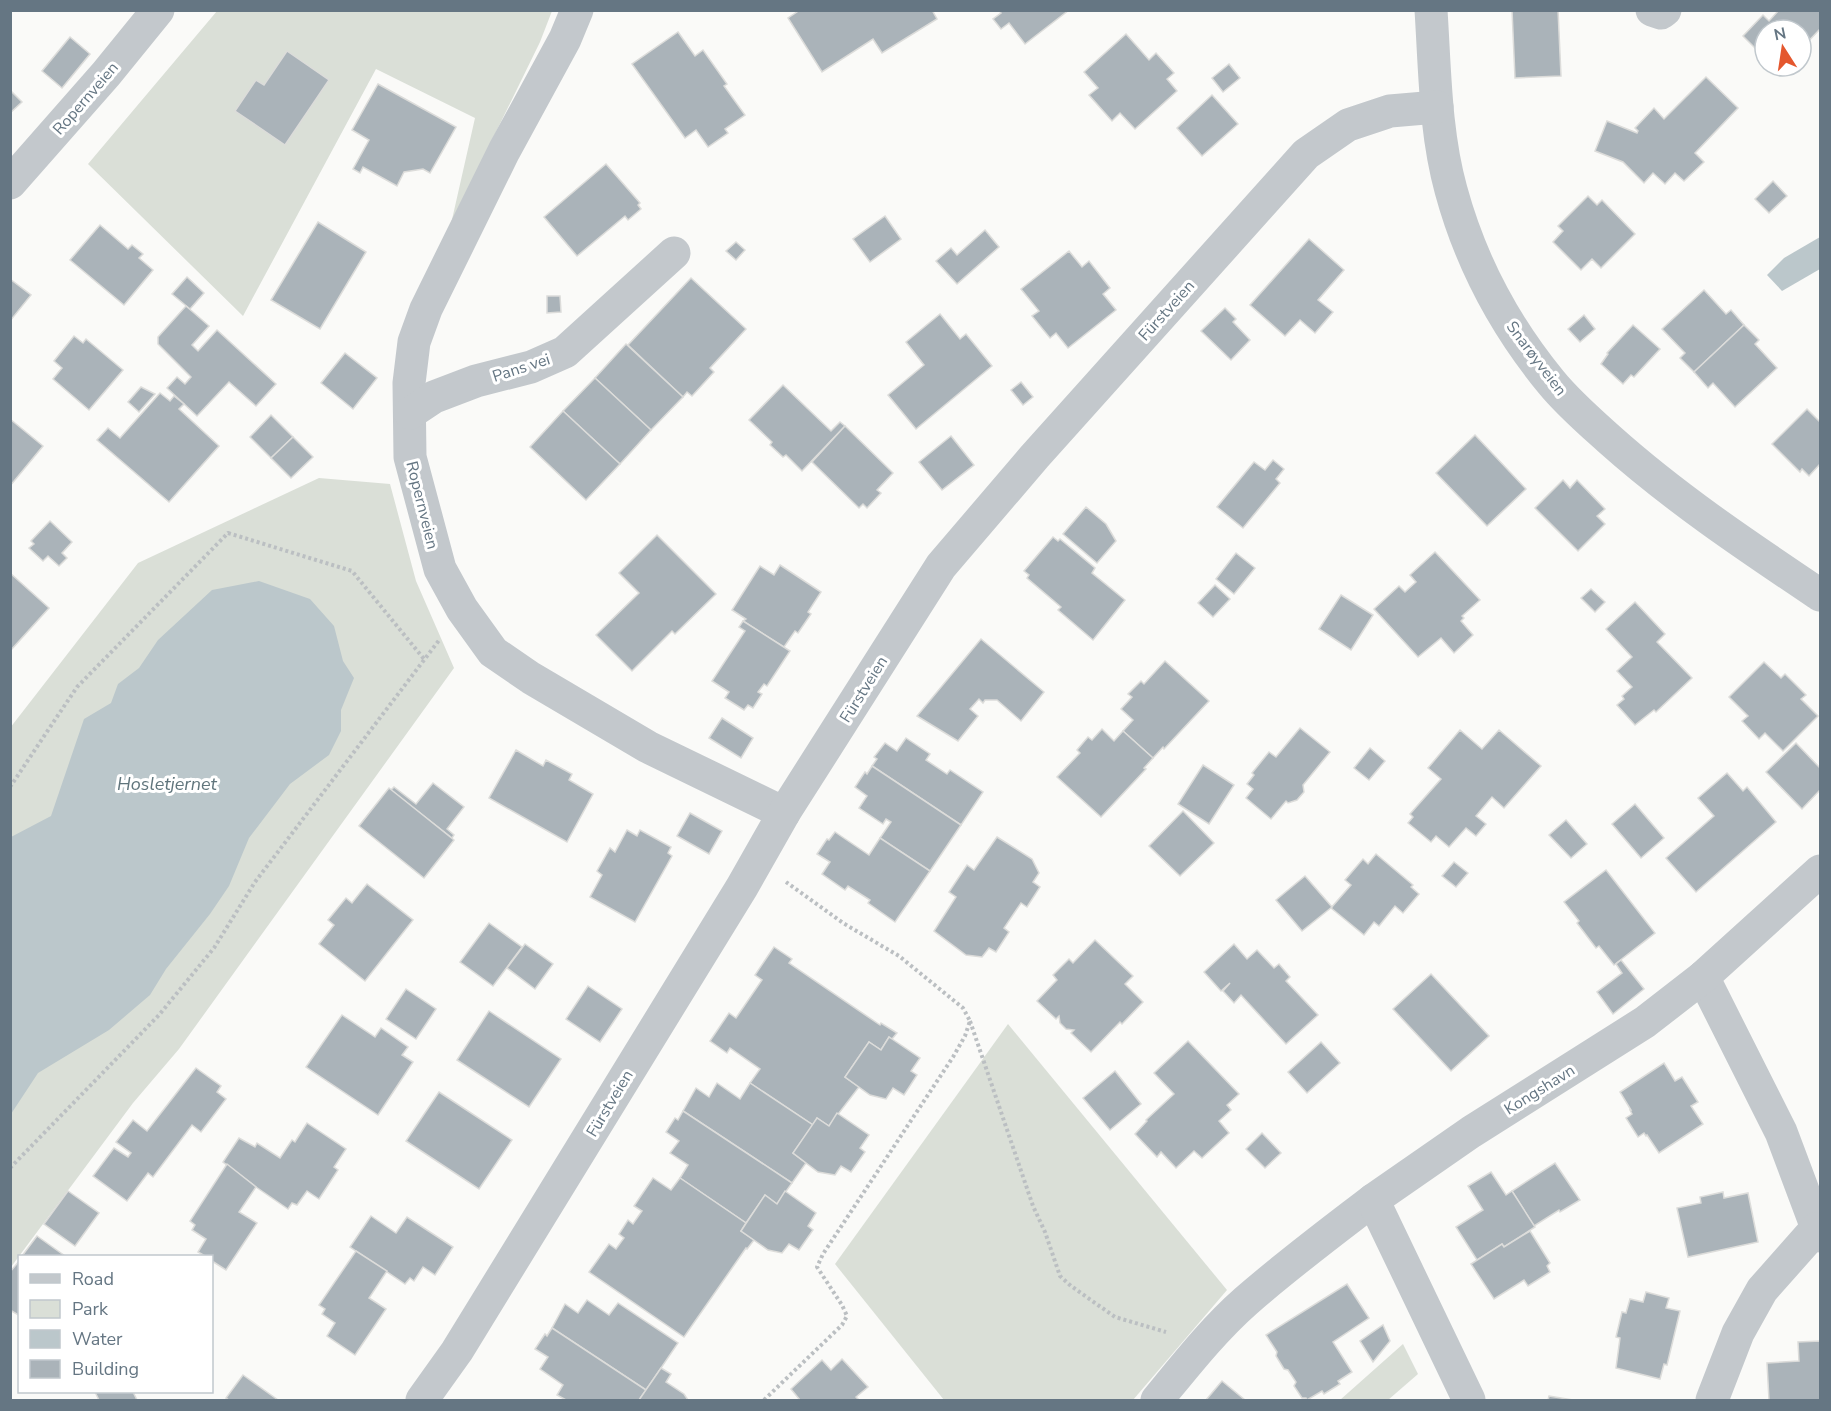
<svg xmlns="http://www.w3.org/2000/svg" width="1831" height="1411" font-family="'Nunito Sans',sans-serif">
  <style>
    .green { fill: #dadfd7 }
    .water { fill: #bbc7cb }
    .building { fill: #aab3b9; stroke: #dcdcda; stroke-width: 1.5 }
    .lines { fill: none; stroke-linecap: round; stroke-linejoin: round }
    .path { stroke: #bbbfc2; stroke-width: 4; stroke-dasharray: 3 3; stroke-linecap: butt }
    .minor { stroke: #c3c8cc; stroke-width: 33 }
    .labels { text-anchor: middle; stroke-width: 6; stroke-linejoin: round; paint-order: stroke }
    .street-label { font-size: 16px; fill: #657683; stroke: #fff }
    .water-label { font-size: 18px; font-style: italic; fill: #60757c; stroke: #fff }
  </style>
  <rect width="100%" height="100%" fill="#fafaf8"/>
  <g class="green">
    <path d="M217,11H552L540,42L451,224L475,118L376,69L243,316L88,164Z"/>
    <path d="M319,478L390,484L416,581L454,668L179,1049L133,1103L11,1267L10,728L138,563Z"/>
    <path d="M1008,1024L1227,1290L1133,1400H944L835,1264Z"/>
    <path d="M1403,1344L1418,1374L1388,1400H1340Z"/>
  </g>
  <g class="water">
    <path d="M1820,237V269L1782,291L1767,275L1784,258Z"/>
    <path d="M259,581L310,599L334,626L343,661L354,678L341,710V731L329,755L290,784L249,838L229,886L210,914L166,969L150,995L109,1030L38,1073L11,1114V837L51,816L84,719L111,703L118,684L139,668L158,640L212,590Z"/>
  </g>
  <g class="building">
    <path d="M800,10H932L937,19L882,53L873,39L822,72L788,18Z"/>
    <path d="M999,10H1069L1025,44L1009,23L1001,29L993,19L1001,13Z"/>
    <path d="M1512,10H1558L1561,76L1515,78Z"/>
    <path d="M1779,10H1820V29L1801,49V30H1765V58L1743,36L1763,15L1769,21Z"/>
    <path d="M678,32L695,56L703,50L727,84L724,86L745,115L725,129L728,133L708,147L696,130L685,138L632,64Z"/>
    <path d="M1126,34L1149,60L1156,53L1174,73L1167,79L1177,91L1135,129L1120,113L1112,121L1089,95L1098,88L1084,72Z"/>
    <path d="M70,37L90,54L62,88L42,71Z"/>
    <path d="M287,51L329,80L285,145L235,111L256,80L264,85Z"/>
    <path d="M1229,64L1240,78L1223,92L1212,78Z"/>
    <path d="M1706,77L1738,108L1695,153L1704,162L1684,181L1675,173L1665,184L1653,173L1644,183L1623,162L1595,151L1607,121L1637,133L1638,131L1635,128L1654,108L1664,119Z"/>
    <path d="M378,84L456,127L430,173L423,169L404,172L397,186L363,167L360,173L353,169L369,140L352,130Z"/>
    <path d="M10,90L22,102L10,113Z"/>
    <path d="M1212,95L1238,124L1202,156L1177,128Z"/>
    <path d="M606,164L640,203L638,205L641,209L628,220L625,216L577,256L544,217Z"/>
    <path d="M1773,181L1787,196L1769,213L1755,199Z"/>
    <path d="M1588,196L1597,205L1602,200L1635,234L1601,268L1592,259L1581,270L1553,242L1563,231L1558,226Z"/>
    <path d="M885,216L901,239L870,262L853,239Z"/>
    <path d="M318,222L366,252L320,329L271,300Z"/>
    <path d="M100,225L128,249L132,245L143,254L139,258L153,270L124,305L70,260Z"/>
    <path d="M985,230L999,247L957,284L936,261L951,248L957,255Z"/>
    <path d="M1309,239L1344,270L1318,300L1333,312L1315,333L1300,320L1285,336L1250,305Z"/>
    <path d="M736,242L745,250L736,260L726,251Z"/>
    <path d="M1069,251L1082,267L1089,261L1110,288L1103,294L1116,310L1068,348L1056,333L1050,338L1032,316L1039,311L1021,289Z"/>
    <path d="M187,277L204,293L190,309L172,294Z"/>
    <path d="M691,278L746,329L710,368L714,372L692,396L687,392L683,397L628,345Z"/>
    <path d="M10,279L31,295L10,321Z"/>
    <path d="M1704,290L1726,314L1731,310L1744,325L1694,372L1680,358L1685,353L1662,329Z"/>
    <path d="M547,296H560L561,312L547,313Z"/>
    <path d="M186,306L209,326L192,345L198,351L217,330L276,384L256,406L229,382L197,416L167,388L177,377L185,384L191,377L158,344V337Z"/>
    <path d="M1225,308L1236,319L1233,322L1250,340L1231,360L1201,331Z"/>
    <path d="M940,314L960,339L966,334L992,366L916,429L888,395L924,365L906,342Z"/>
    <path d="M1584,315L1595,329L1580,342L1568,329Z"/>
    <path d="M1633,325L1660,349L1634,377L1631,375L1623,384L1601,364L1608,354L1607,353Z"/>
    <path d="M1744,325L1759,340L1755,344L1777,368L1735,407L1713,383L1708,388L1694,372Z"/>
    <path d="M74,336L83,343L86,339L123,370L89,410L53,379L62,368L54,361Z"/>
    <path d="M626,344L683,397L651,430L595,378Z"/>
    <path d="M345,353L377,378L353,409L321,383Z"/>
    <path d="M595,378L651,430L620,464L563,411Z"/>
    <path d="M1021,382L1033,397L1023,405L1011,390Z"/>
    <path d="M783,385L831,431L840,422L845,426L802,471L786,455L783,457L770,445L772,442L749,420Z"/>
    <path d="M141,387L155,394L139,412L128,402Z"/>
    <path d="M160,393L170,401L174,396L184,404L179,409L219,446L169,502L97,440L108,428L120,438Z"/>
    <path d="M1807,409L1820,422V464L1809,476L1802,469L1800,472L1772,444Z"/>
    <path d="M563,411L620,464L586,500L530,447Z"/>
    <path d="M271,415L293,437L271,458L250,437Z"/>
    <path d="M10,419L43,446L10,486Z"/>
    <path d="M845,426L893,473L877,490L881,493L867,508L863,504L859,508L812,462Z"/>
    <path d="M1475,435L1526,489L1487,526L1436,473Z"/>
    <path d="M951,436L974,465L942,490L919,462Z"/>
    <path d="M293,437L313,457L291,478L271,458Z"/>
    <path d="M1273,460L1284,469L1276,479L1280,483L1243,528L1217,507L1254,462L1265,470Z"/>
    <path d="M1563,480L1570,488L1577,480L1605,509L1597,516L1605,524L1578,551L1535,508Z"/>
    <path d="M1086,507L1106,524L1116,541L1097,563L1063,534Z"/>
    <path d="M50,521L72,542L62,553L67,558L59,566L48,556L43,561L29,548L34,544L31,541Z"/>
    <path d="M657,535L716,594L675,634L672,631L632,671L596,635L639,593L619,573Z"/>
    <path d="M1053,537L1058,541L1060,539L1095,568L1092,573L1125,600L1093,640L1058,610L1061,607L1027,578L1029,575L1024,571Z"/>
    <path d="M1435,552L1480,600L1462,616L1464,618L1461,621L1473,635L1454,653L1441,638L1418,657L1374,609L1399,586L1405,592L1416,582L1410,575Z"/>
    <path d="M1236,553L1255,568L1234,594L1216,579Z"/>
    <path d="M780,565L821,592L808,612L811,614L798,633L795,631L784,647L743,621L746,619L732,610L760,566L774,575Z"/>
    <path d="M10,573L49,608L10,651Z"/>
    <path d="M1215,585L1230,599L1213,617L1198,603Z"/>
    <path d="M1591,589L1605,602L1595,612L1581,598Z"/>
    <path d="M1341,595L1373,615L1351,650L1319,629Z"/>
    <path d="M1635,602L1665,634L1657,642L1692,678L1656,712L1654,710L1635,725L1617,705L1624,699L1622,696L1632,687L1617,671L1632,657L1606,629Z"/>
    <path d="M743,621L790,651L767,686L764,684L758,692L762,694L753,708L748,705L744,710L725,698L729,692L712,681L745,631L739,627Z"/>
    <path d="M981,639L1044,692L1021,721L997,700H985L983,703L979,699L970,709L978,716L958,741L917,716Z"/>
    <path d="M1165,661L1209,701L1164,749L1163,747L1153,758L1123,731L1133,720L1121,709L1132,697L1128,694L1141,681L1144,684Z"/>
    <path d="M1764,662L1781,678L1785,674L1806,695L1801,699L1818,716L1783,751L1765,733L1759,739L1742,721L1748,716L1729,697Z"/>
    <path d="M722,718L753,738L741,758L709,738Z"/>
    <path d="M1300,728L1330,752L1303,785L1304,792L1297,800L1288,803L1286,801L1271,819L1246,798L1253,789L1247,784L1254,775L1252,773L1269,752L1276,757Z"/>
    <path d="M1102,729L1114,741L1123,731L1153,758L1144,768L1146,769L1101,817L1057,777L1080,753L1077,750L1088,737L1092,740Z"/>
    <path d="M1460,730L1482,749L1499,730L1541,766L1504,808L1492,797L1476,816L1486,824L1476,836L1466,828L1449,847L1436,836L1431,842L1408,823L1413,817L1410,814L1441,779L1428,768Z"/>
    <path d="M906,738L930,754L926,760L947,774L950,770L983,792L961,825L872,766L877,759L874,757L885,743L897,751Z"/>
    <path d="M1796,743L1820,768V790L1802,809L1766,772Z"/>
    <path d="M1370,748L1385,761L1369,780L1354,768Z"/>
    <path d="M516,750L543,766L546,760L572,774L569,780L593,794L567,842L489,798Z"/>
    <path d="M1203,765L1234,785L1209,824L1178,804Z"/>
    <path d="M872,766L961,825L930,871L880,838L891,822L886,819L883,824L859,808L867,796L855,787L865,772L867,774Z"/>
    <path d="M1727,773L1743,791L1747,787L1776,822L1696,892L1666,858L1714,816L1698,798Z"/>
    <path d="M433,783L464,807L447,829L454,835L452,838L391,790L394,787L416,804Z"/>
    <path d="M389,788L454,840L424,878L359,826Z"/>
    <path d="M1635,804L1664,838L1641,858L1612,824Z"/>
    <path d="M1183,811L1214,843L1180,876L1149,846Z"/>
    <path d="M690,813L722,831L709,854L677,836Z"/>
    <path d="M1566,820L1587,844L1571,858L1549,835Z"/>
    <path d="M627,830L637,836L640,830L671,847L668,853L672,856L635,922L590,897L602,875L597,871L610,848L615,852Z"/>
    <path d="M835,832L869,855L880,838L930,871L895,922L868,903L870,900L848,886L845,890L822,874L830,862L817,854L827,839L829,840Z"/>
    <path d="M997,837L1032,859L1039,873L1033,882L1040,887L1027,907L1021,903L1004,928L1009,932L996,952L989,948L982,957L966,955L934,931L956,897L949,892L967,865L974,870Z"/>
    <path d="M1376,854L1413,885L1411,887L1419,894L1403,913L1395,906L1379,926L1374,922L1364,935L1331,908L1351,885L1345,880L1363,859L1368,864Z"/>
    <path d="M1454,862L1468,873L1456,887L1442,876Z"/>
    <path d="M1606,870L1655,933L1614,965L1599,946L1596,948L1577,923L1579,921L1564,902Z"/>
    <path d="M1305,876L1332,907L1302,931L1276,900Z"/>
    <path d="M367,884L413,920L365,981L319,944L334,925L328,920L346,898L352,903Z"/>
    <path d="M489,923L522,947L493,986L460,962Z"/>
    <path d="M1095,940L1133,976L1125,984L1143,1002L1122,1024L1120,1022L1091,1052L1071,1033L1074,1030L1066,1029L1060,1023L1059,1016L1056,1019L1037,1001L1057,980L1053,975L1069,959L1073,963Z"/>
    <path d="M525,944L553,964L535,989L507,968Z"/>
    <path d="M1234,944L1247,959L1257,950L1274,968L1279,964L1290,977L1286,981L1318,1015L1286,1044L1241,995L1234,1003L1223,991L1230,983L1221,991L1204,972Z"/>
    <path d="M774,947L792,959L789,963L880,1025L881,1023L897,1033L892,1039L889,1037L881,1050L869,1042L845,1077L859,1087L829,1126L817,1118L813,1125L750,1083L760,1069L730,1048L727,1053L710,1041L729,1013L736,1018L762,980L755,975Z"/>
    <path d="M1621,960L1644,989L1613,1014L1597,992L1622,973L1616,964Z"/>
    <path d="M1431,974L1489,1036L1451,1071L1393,1009Z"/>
    <path d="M588,986L622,1009L600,1042L566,1019Z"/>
    <path d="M406,989L436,1009L416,1039L386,1019Z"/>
    <path d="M489,1011L561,1059L529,1107L457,1060Z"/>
    <path d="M342,1015L375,1037L381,1028L408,1047L402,1055L413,1062L378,1115L306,1067Z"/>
    <path d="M889,1037L920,1058L911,1071L917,1075L904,1095L893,1088L886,1099L870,1095L845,1077L869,1042L881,1050Z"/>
    <path d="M1188,1041L1239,1094L1227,1105L1231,1110L1219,1121L1229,1133L1202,1158L1194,1151L1176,1168L1161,1152L1157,1157L1135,1134L1147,1121L1146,1120L1174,1094L1154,1073Z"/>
    <path d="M1321,1042L1340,1063L1307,1093L1288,1072Z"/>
    <path d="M1664,1063L1675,1081L1682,1077L1698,1102L1691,1106L1703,1124L1659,1153L1647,1135L1646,1136L1644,1133L1638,1137L1626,1118L1632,1114L1630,1110H1631L1620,1092Z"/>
    <path d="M196,1068L221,1086L217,1092L226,1099L201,1132L192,1125L153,1177L148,1173L127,1201L93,1176L114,1148L128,1157L131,1153L116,1142L133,1120L147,1131Z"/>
    <path d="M1115,1071L1141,1104L1110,1130L1083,1098Z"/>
    <path d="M717,1083L740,1099L750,1083L813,1125L793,1153L806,1163L792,1183L683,1111L696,1088L709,1097Z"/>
    <path d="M439,1092L512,1140L479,1189L406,1141Z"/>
    <path d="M683,1111L792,1183L777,1204L765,1195L746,1223L680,1178L688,1165L670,1153L679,1141L666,1132L675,1118L678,1120Z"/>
    <path d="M837,1113L869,1135L860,1148L865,1152L851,1172L841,1166L835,1175L818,1172L793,1153L817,1118L829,1126Z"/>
    <path d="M307,1123L346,1149L334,1167L338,1170L319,1199L307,1191L297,1205L292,1203L288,1209L256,1187L223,1162L239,1138L255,1147L257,1143L280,1158L292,1140L295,1142Z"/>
    <path d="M1262,1133L1281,1153L1265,1168L1246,1149Z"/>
    <path d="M1555,1163L1580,1200L1560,1212L1559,1210L1534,1226L1512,1191Z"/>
    <path d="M227,1164L256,1187L239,1212L257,1223L226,1270L212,1261V1256H205L198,1252L206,1239L192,1230L195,1225L190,1221Z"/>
    <path d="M1491,1172L1506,1195L1512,1191L1535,1227L1504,1247L1502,1244L1477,1260L1456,1227L1483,1210L1468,1186Z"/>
    <path d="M653,1178L671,1190L680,1178L746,1223L741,1231L754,1240L747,1249L746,1248L684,1337L589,1272L609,1244L616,1249L624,1238L619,1234L628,1220L633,1224L642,1211L634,1206Z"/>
    <path d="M68,1191L99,1213L75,1246L44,1224Z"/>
    <path d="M785,1191L816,1213L808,1226L813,1230L799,1250L789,1244L782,1253L768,1250L741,1231L765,1195L777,1204Z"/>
    <path d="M1723,1192L1724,1198L1748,1193L1758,1242L1688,1257L1677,1208L1701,1203L1700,1197Z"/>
    <path d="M371,1216L396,1233L407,1217L453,1247L435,1275L423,1267L414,1281L410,1278L405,1284L350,1247Z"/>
    <path d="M1530,1231L1550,1263L1547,1266L1550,1272L1528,1286L1524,1280L1494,1299L1471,1264L1502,1244L1504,1247Z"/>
    <path d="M37,1236L65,1256H22Z"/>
    <path d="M356,1251L387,1271L369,1298L386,1309L355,1355L327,1336L335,1323L322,1314L325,1309L319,1305Z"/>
    <path d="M20,1260V1316L10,1310V1272Z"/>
    <path d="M1347,1284L1369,1318L1333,1342L1352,1372L1338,1381L1340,1384L1324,1394L1322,1391L1307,1400L1306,1398H1302L1294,1386L1296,1382L1288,1370L1284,1369L1276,1356L1277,1352L1266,1335Z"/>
    <path d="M1646,1292L1669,1298L1666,1308L1680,1311L1667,1365L1664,1364L1660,1379L1616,1368L1620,1338L1616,1337L1622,1312L1626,1313L1630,1299L1643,1302Z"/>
    <path d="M587,1300L609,1315L618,1303L678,1343L646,1390L552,1328L565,1304L578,1313Z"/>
    <path d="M1383,1325L1390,1341L1373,1362L1360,1341Z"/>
    <path d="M552,1328L646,1390L639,1400H566L557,1395L563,1385L540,1369L548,1357L535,1349L545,1334L547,1336Z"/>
    <path d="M1820,1341V1400H1769L1767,1363L1799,1361L1798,1342Z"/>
    <path d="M842,1359L868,1387L856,1397L859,1400H800L791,1389L822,1360L831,1370Z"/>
    <path d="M661,1368L671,1374L666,1382L684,1394L688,1400H639Z"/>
    <path d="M243,1375L278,1400H229L226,1398Z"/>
    <path d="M1222,1381L1245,1400H1206Z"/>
    <path d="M95,1392H133L137,1400H99Z"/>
    <path d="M1549,1396L1573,1400H1548Z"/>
  </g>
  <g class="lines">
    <g class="path">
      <path d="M10,787L77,687L228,533L352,571L424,659"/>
      <path d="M970,1021L1033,1206L1045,1232L1060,1276L1071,1286L1115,1317L1166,1332"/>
      <path d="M10,1168L159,1015L214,948L255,882L440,639"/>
      <path d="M764,1400L842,1325L847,1316L842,1305L817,1267L823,1254L953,1057L965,1036L970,1021L963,1008L899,956L843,923L786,882"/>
    </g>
    <g class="minor">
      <path d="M577,10L565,39L504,151L426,309L414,342L409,383L410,457L440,569L462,609L493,652L531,678L648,747L784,813"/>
      <path d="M1431,10C1435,71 1435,132 1451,190C1470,260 1505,326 1551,382C1568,403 1589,421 1609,439C1675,498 1747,546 1820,595"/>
      <path d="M1652,10L1661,13L1665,10"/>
      <path d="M10,183L106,74L158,10"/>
      <path d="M410,413L434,397L476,381L531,367L565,352L674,253"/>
      <path d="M1703,977L1781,1132L1820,1236"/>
      <path d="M422,1400L457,1351L742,887L784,813L941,566L1035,456L1306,154L1348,125L1390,111L1437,107"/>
      <path d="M1157,1400C1185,1366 1213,1330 1246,1301C1287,1265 1330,1233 1373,1200"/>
      <path d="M1469,1400L1373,1200L1471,1132L1645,1022L1703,977L1820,871"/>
      <path d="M1712,1400L1738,1333L1762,1290L1816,1229"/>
    </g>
  </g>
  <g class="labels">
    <g class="street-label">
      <text transform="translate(85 98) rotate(-49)" y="6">Ropernveien</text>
      <text transform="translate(1166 310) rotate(-48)" y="6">Fürstveien</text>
      <text transform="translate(1537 358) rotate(53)" y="6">Snarøyveien</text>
      <text transform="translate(521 367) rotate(-18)" y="6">Pans vei</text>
      <text transform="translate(423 505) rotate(76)" y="6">Ropernveien</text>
      <text transform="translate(863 689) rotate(-58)" y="6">Fürstveien</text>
      <text transform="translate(1539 1089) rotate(-32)" y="6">Kongshavn</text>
      <text transform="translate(609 1103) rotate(-59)" y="6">Fürstveien</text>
    </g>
    <g class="water-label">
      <text x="167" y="790">Hosletjernet</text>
    </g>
  </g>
  <rect width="1831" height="1411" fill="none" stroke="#657683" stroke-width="24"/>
  <rect x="18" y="1255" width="195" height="138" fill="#ffffff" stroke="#c1c8cd" stroke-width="1.5"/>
  <rect x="30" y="1274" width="30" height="9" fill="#c3c8cc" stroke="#c1c8cd" stroke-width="1.5"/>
  <text x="72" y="1285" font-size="18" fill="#657683">Road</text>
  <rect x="30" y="1300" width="30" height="18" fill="#dadfd7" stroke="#c1c8cd" stroke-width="1.5"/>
  <text x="72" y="1315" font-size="18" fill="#657683">Park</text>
  <rect x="30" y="1330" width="30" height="18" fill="#bbc7cb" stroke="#c1c8cd" stroke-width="1.5"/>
  <text x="72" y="1345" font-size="18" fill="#657683">Water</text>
  <rect x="30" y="1360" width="30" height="18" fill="#aab3b9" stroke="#c1c8cd" stroke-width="1.5"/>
  <text x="72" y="1375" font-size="18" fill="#657683">Building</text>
  <g transform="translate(1783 48) rotate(348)"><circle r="28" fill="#ffffff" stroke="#c1c8cd" stroke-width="1.5"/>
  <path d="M0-4.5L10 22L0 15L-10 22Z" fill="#e4572e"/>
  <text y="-9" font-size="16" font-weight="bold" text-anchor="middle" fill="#657683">N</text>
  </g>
</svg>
